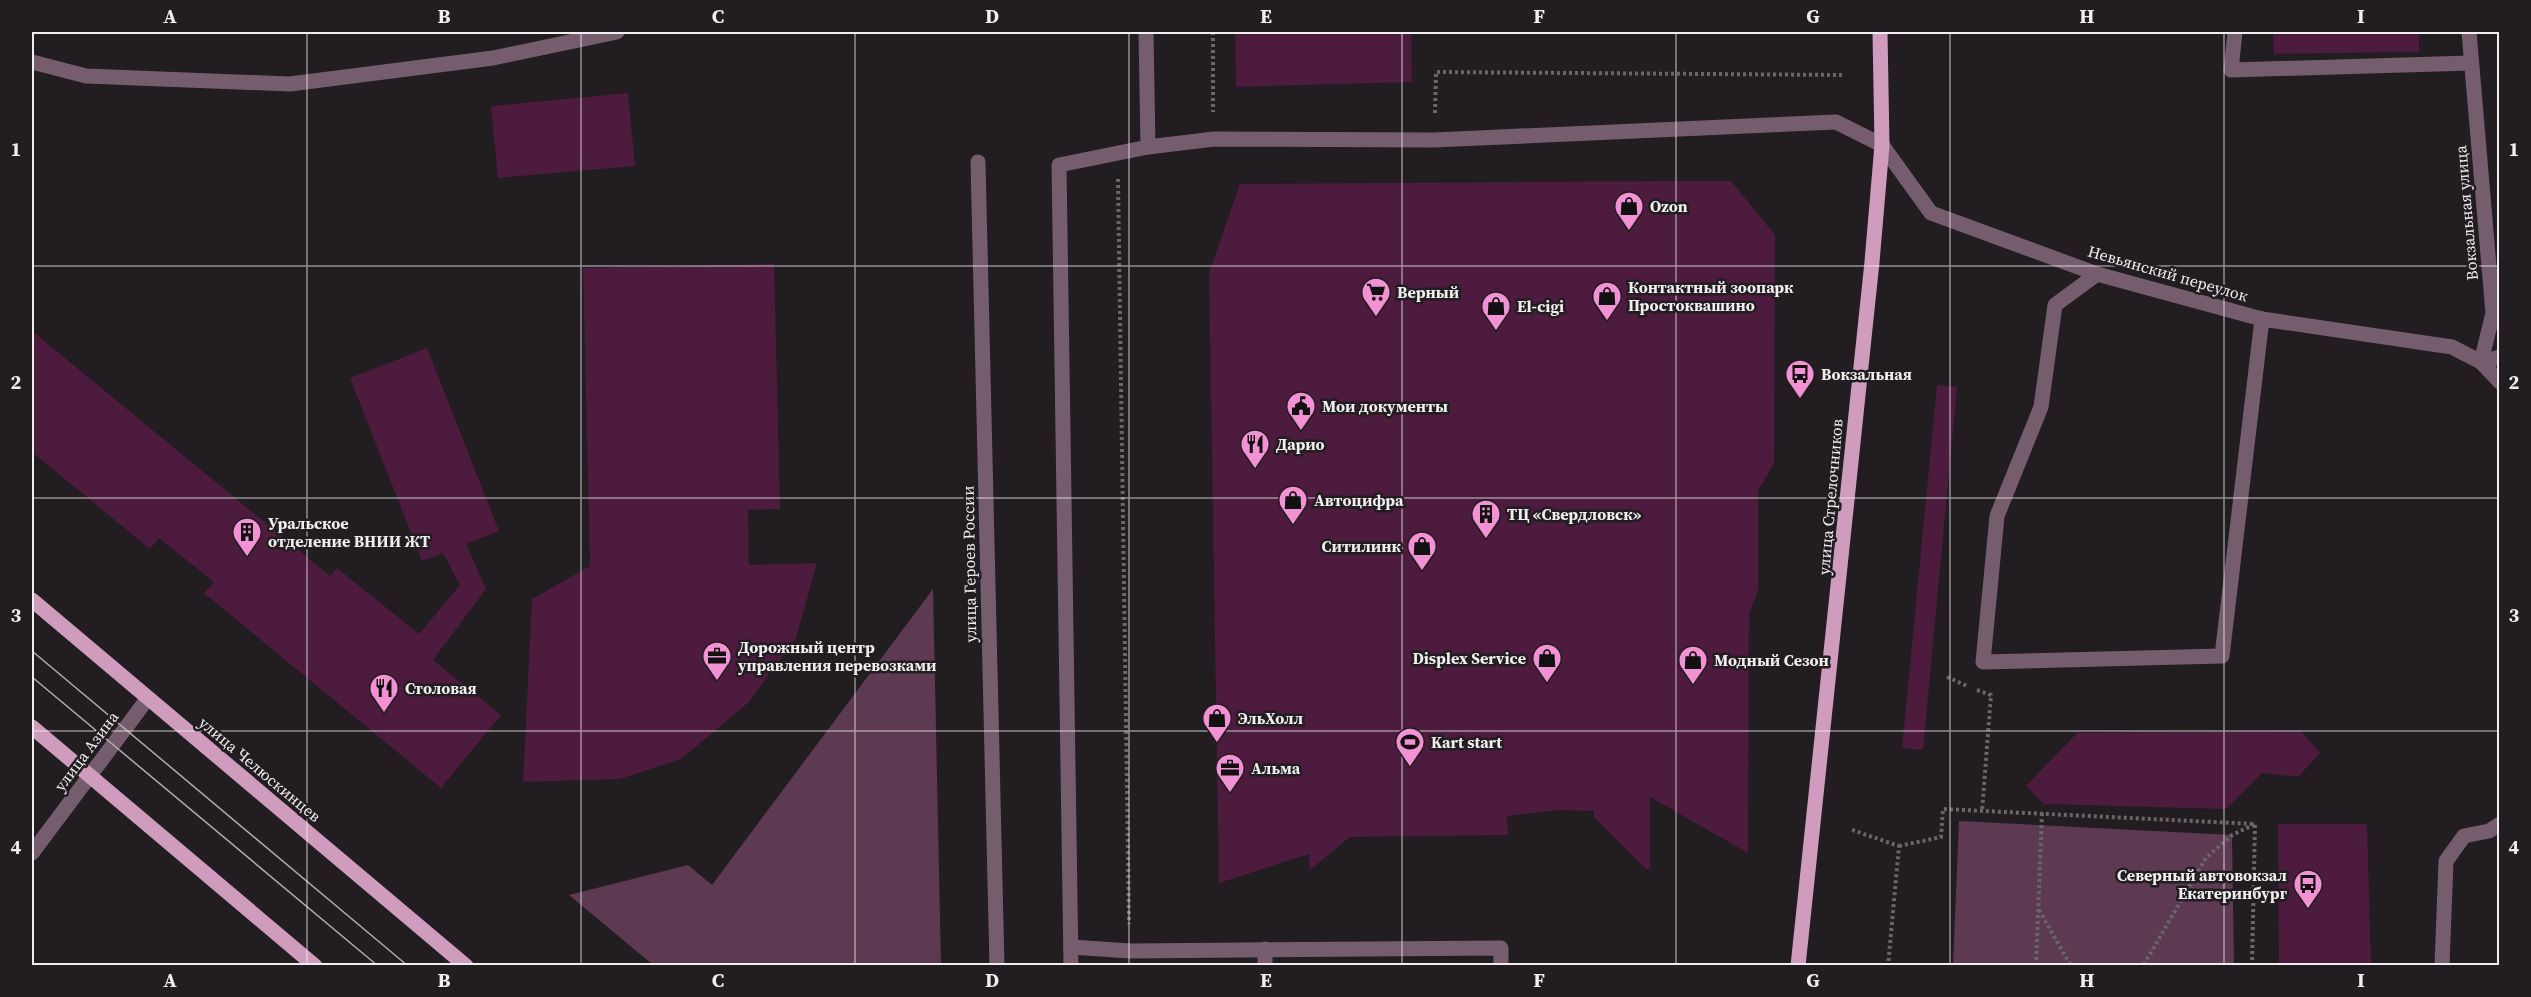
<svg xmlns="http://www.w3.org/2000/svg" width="2531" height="997" font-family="'Source Serif 4',serif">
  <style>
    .green { fill: #5d3a51 }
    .building { fill: #4c1b3e }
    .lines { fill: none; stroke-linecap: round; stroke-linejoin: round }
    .path { stroke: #696568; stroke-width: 4; stroke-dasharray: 3 3; stroke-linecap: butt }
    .minor { stroke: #765d6d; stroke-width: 15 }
    .major { stroke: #d09cbd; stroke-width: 15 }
    .tram { stroke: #b0adaf; stroke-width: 1.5 }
    .grid { fill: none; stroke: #f1eef0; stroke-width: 1.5; stroke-opacity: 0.55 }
    .labels { text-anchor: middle; stroke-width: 5; stroke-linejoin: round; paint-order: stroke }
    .poi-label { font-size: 16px; font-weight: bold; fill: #f1eef0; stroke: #211d20; text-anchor: start }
    .street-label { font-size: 16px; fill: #f1eef0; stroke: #211d20 }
    .neatline { fill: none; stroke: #f1eef0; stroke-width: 2 }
    .grid-label { font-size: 20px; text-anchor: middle; font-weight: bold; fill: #f1eef0 }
  </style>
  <rect width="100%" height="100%" fill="#211d20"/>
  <g class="green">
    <path d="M933,589L941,965H653L569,895L688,865L712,885Z"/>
    <path d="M1959,821L2232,835L2234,965H1953Z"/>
  </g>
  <g class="building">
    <path d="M1235,32H1411L1412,82L1236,87Z"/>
    <path d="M2273,32H2419V52L2274,54Z"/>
    <path d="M628,93L635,166L498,178L491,106Z"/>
    <path d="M1669,181H1731L1775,235L1774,463L1758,491V590L1749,614L1748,853L1650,797V869H1646L1593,816L1594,811L1560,810L1507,816L1508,835L1350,837L1310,870L1309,854L1219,883L1209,273L1240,184Z"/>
    <path d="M774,264L780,509L748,510L749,565L817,563L796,638L748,703L681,759L620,779L523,782L532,599L590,566L583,268Z"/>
    <path d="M32,331L330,576L337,568L419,634L460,585L443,553L422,561L350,378L427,348L499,531L466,544L486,589L433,660L501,715L441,788L204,593L214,582L159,538L150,549L32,452Z"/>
    <path d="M1937,385L1957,387L1923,750L1902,748Z"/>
    <path d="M2301,731L2320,753L2298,777L2262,773L2226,809L2044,804L2026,786L2077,733Z"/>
    <path d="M2278,824H2367L2371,966H2279Z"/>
  </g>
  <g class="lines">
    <g class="path">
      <path d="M1213,32V112"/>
      <path d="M1435,113L1436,72L1842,75"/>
      <path d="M1118,179L1129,924"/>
      <path d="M1947,677L1967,686"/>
      <path d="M1977,690L1991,695L1982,811"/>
      <path d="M1852,830L1899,846L1888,966"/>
      <path d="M1899,846L1941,837L1943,809L2255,824L2232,835L2206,858L2143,966"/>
      <path d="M2039,910L2071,966"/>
      <path d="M2036,966L2042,813"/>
      <path d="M2252,966L2255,824"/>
    </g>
    <g class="minor">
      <path d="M1146,32L1148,147"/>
      <path d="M2235,32L2231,70L2471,63"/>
      <path d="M2469,32L2493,313L2481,362"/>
      <path d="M32,62L86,76L290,84L493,58L617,32"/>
      <path d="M978,162L997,966"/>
      <path d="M2097,274L2055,305L2041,407L1997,516L1983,662L2222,656L2262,319"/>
      <path d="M2481,362L2500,357"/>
      <path d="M32,853L148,698"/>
      <path d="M1071,947L1130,951L1501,948V966"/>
      <path d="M1265,949V966"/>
      <path d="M1071,966L1059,165L1148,147L1214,139L1434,140L1836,122L1882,145L1931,213L2097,274L2262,319L2452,347L2481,362L2500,382"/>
      <path d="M2442,966L2446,861L2464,836L2489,831L2500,824"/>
    </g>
    <g class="major">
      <path d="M32,600L466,966"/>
      <path d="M32,727L315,966"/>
      <path d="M1798,966L1872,262L1882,145L1880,32"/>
    </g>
    <g class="tram">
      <path d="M32,651L408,966"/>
      <path d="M32,677L378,966"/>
    </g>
  </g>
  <path class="grid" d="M307,32V966M581,32V966M855,32V966M1129,32V966M1402,32V966M1676,32V966M1950,32V966M2224,32V966M32,266H2500M32,498H2500M32,731H2500"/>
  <defs>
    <g id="shop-pin" transform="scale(1.5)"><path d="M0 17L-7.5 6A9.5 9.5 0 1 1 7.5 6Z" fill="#f491d4" stroke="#211d20"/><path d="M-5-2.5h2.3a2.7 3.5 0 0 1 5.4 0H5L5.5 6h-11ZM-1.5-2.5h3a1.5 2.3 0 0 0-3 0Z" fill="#111"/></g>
    <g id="supermarket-pin" transform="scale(1.5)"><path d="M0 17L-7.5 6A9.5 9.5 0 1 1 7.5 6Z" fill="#f491d4" stroke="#211d20"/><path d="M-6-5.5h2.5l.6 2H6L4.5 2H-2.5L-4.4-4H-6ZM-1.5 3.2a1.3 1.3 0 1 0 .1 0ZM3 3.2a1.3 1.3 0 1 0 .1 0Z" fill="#111"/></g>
    <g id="bus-pin" transform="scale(1.5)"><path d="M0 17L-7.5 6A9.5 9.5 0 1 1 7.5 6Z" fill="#f491d4" stroke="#211d20"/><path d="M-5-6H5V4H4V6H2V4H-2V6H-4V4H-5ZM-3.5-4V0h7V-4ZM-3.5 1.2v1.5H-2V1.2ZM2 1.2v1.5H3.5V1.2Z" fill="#111"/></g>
    <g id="civic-pin" transform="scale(1.5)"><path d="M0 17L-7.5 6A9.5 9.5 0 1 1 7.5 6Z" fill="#f491d4" stroke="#211d20"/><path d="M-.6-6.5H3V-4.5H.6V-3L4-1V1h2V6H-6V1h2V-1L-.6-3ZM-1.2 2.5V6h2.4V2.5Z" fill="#111"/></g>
    <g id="restaurant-pin" transform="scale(1.5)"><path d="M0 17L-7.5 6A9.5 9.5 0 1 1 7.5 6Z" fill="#f491d4" stroke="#211d20"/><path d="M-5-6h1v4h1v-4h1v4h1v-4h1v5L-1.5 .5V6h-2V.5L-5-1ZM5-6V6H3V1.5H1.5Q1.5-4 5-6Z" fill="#111"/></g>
    <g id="building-pin" transform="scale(1.5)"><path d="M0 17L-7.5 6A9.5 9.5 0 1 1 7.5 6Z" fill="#f491d4" stroke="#211d20"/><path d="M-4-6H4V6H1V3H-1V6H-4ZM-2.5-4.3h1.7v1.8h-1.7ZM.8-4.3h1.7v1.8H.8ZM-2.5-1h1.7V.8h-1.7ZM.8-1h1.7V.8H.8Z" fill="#111"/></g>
    <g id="office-pin" transform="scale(1.5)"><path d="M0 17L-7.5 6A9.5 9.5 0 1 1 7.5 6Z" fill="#f491d4" stroke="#211d20"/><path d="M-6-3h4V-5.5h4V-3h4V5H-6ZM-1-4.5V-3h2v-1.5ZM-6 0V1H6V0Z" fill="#111"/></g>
    <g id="stadium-pin" transform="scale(1.5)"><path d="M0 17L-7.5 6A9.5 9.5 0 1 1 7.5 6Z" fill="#f491d4" stroke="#211d20"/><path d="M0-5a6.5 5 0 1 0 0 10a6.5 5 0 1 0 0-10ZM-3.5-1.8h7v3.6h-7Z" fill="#111"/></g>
  </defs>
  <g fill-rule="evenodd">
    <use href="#shop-pin" x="1629" y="206"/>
    <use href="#supermarket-pin" x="1376" y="292"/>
    <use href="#shop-pin" x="1607" y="296"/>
    <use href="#shop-pin" x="1496" y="306"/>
    <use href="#bus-pin" x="1800" y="374"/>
    <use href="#civic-pin" x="1301" y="406"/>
    <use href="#restaurant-pin" x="1255" y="444"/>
    <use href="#shop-pin" x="1293" y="500"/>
    <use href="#building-pin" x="1486" y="514"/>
    <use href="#building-pin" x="247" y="532"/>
    <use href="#shop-pin" x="1422" y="546"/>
    <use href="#office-pin" x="717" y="656"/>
    <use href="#shop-pin" x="1547" y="658"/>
    <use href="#shop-pin" x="1693" y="660"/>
    <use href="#restaurant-pin" x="384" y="688"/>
    <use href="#shop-pin" x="1217" y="718"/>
    <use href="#stadium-pin" x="1410" y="742"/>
    <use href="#office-pin" x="1230" y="768"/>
    <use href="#bus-pin" x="2308" y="884"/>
  </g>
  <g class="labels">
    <g class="poi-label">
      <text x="1650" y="212">Ozon</text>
      <text x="1628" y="293">Контактный зоопарк<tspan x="1628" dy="18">Простоквашино</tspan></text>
      <text x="1397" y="298">Верный</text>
      <text x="1517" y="312">El-cigi</text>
      <text x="1821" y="380">Вокзальная</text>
      <text x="1322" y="412">Мои документы</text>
      <text x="1276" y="450">Дарио</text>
      <text x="1314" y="506">Автоцифра</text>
      <text x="1507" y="520">ТЦ «Свердловск»</text>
      <text x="268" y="529">Уральское<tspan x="268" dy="18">отделение ВНИИ ЖТ</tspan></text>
      <text x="1401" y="552" text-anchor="end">Ситилинк</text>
      <text x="738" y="653">Дорожный центр<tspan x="738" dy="18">управления перевозками</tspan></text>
      <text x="1526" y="664" text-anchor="end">Displex Service</text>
      <text x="1714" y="666">Модный Сезон</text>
      <text x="405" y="694">Столовая</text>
      <text x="1238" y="724">ЭльХолл</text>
      <text x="1431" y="748">Kart start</text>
      <text x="1251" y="774">Альма</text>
      <text x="2287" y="881" text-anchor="end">Северный автовокзал<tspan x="2287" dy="18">Екатеринбург</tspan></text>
    </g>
    <g class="street-label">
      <text transform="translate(2466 213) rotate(-95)" y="6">Вокзальная улица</text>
      <text transform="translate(2168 273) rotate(16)" y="6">Невьянский переулок</text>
      <text transform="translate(1830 497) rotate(-85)" y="6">улица Стрелочников</text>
      <text transform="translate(969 564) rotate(-91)" y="6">улица Героев России</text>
      <text transform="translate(86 751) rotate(-53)" y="6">улица Азина</text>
      <text transform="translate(260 769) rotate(40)" y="6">улица Челюскинцев</text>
    </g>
  </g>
  <rect width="2531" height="997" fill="none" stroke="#211d20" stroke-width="66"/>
  <rect x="33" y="33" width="2465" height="931" class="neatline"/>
  <g class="grid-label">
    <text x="170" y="23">A</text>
    <text x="444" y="23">B</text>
    <text x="718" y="23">C</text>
    <text x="992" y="23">D</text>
    <text x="1266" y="23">E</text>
    <text x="1539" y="23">F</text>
    <text x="1813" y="23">G</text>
    <text x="2087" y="23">H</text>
    <text x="2361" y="23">I</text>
    <text x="16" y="156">1</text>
    <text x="2514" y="156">1</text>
    <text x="16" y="389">2</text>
    <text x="2514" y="389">2</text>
    <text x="16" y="622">3</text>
    <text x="2514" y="622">3</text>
    <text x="16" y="854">4</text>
    <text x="2514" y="854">4</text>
    <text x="170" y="987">A</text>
    <text x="444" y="987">B</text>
    <text x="718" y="987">C</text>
    <text x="992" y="987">D</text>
    <text x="1266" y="987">E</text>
    <text x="1539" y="987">F</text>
    <text x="1813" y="987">G</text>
    <text x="2087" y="987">H</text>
    <text x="2361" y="987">I</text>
  </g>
</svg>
